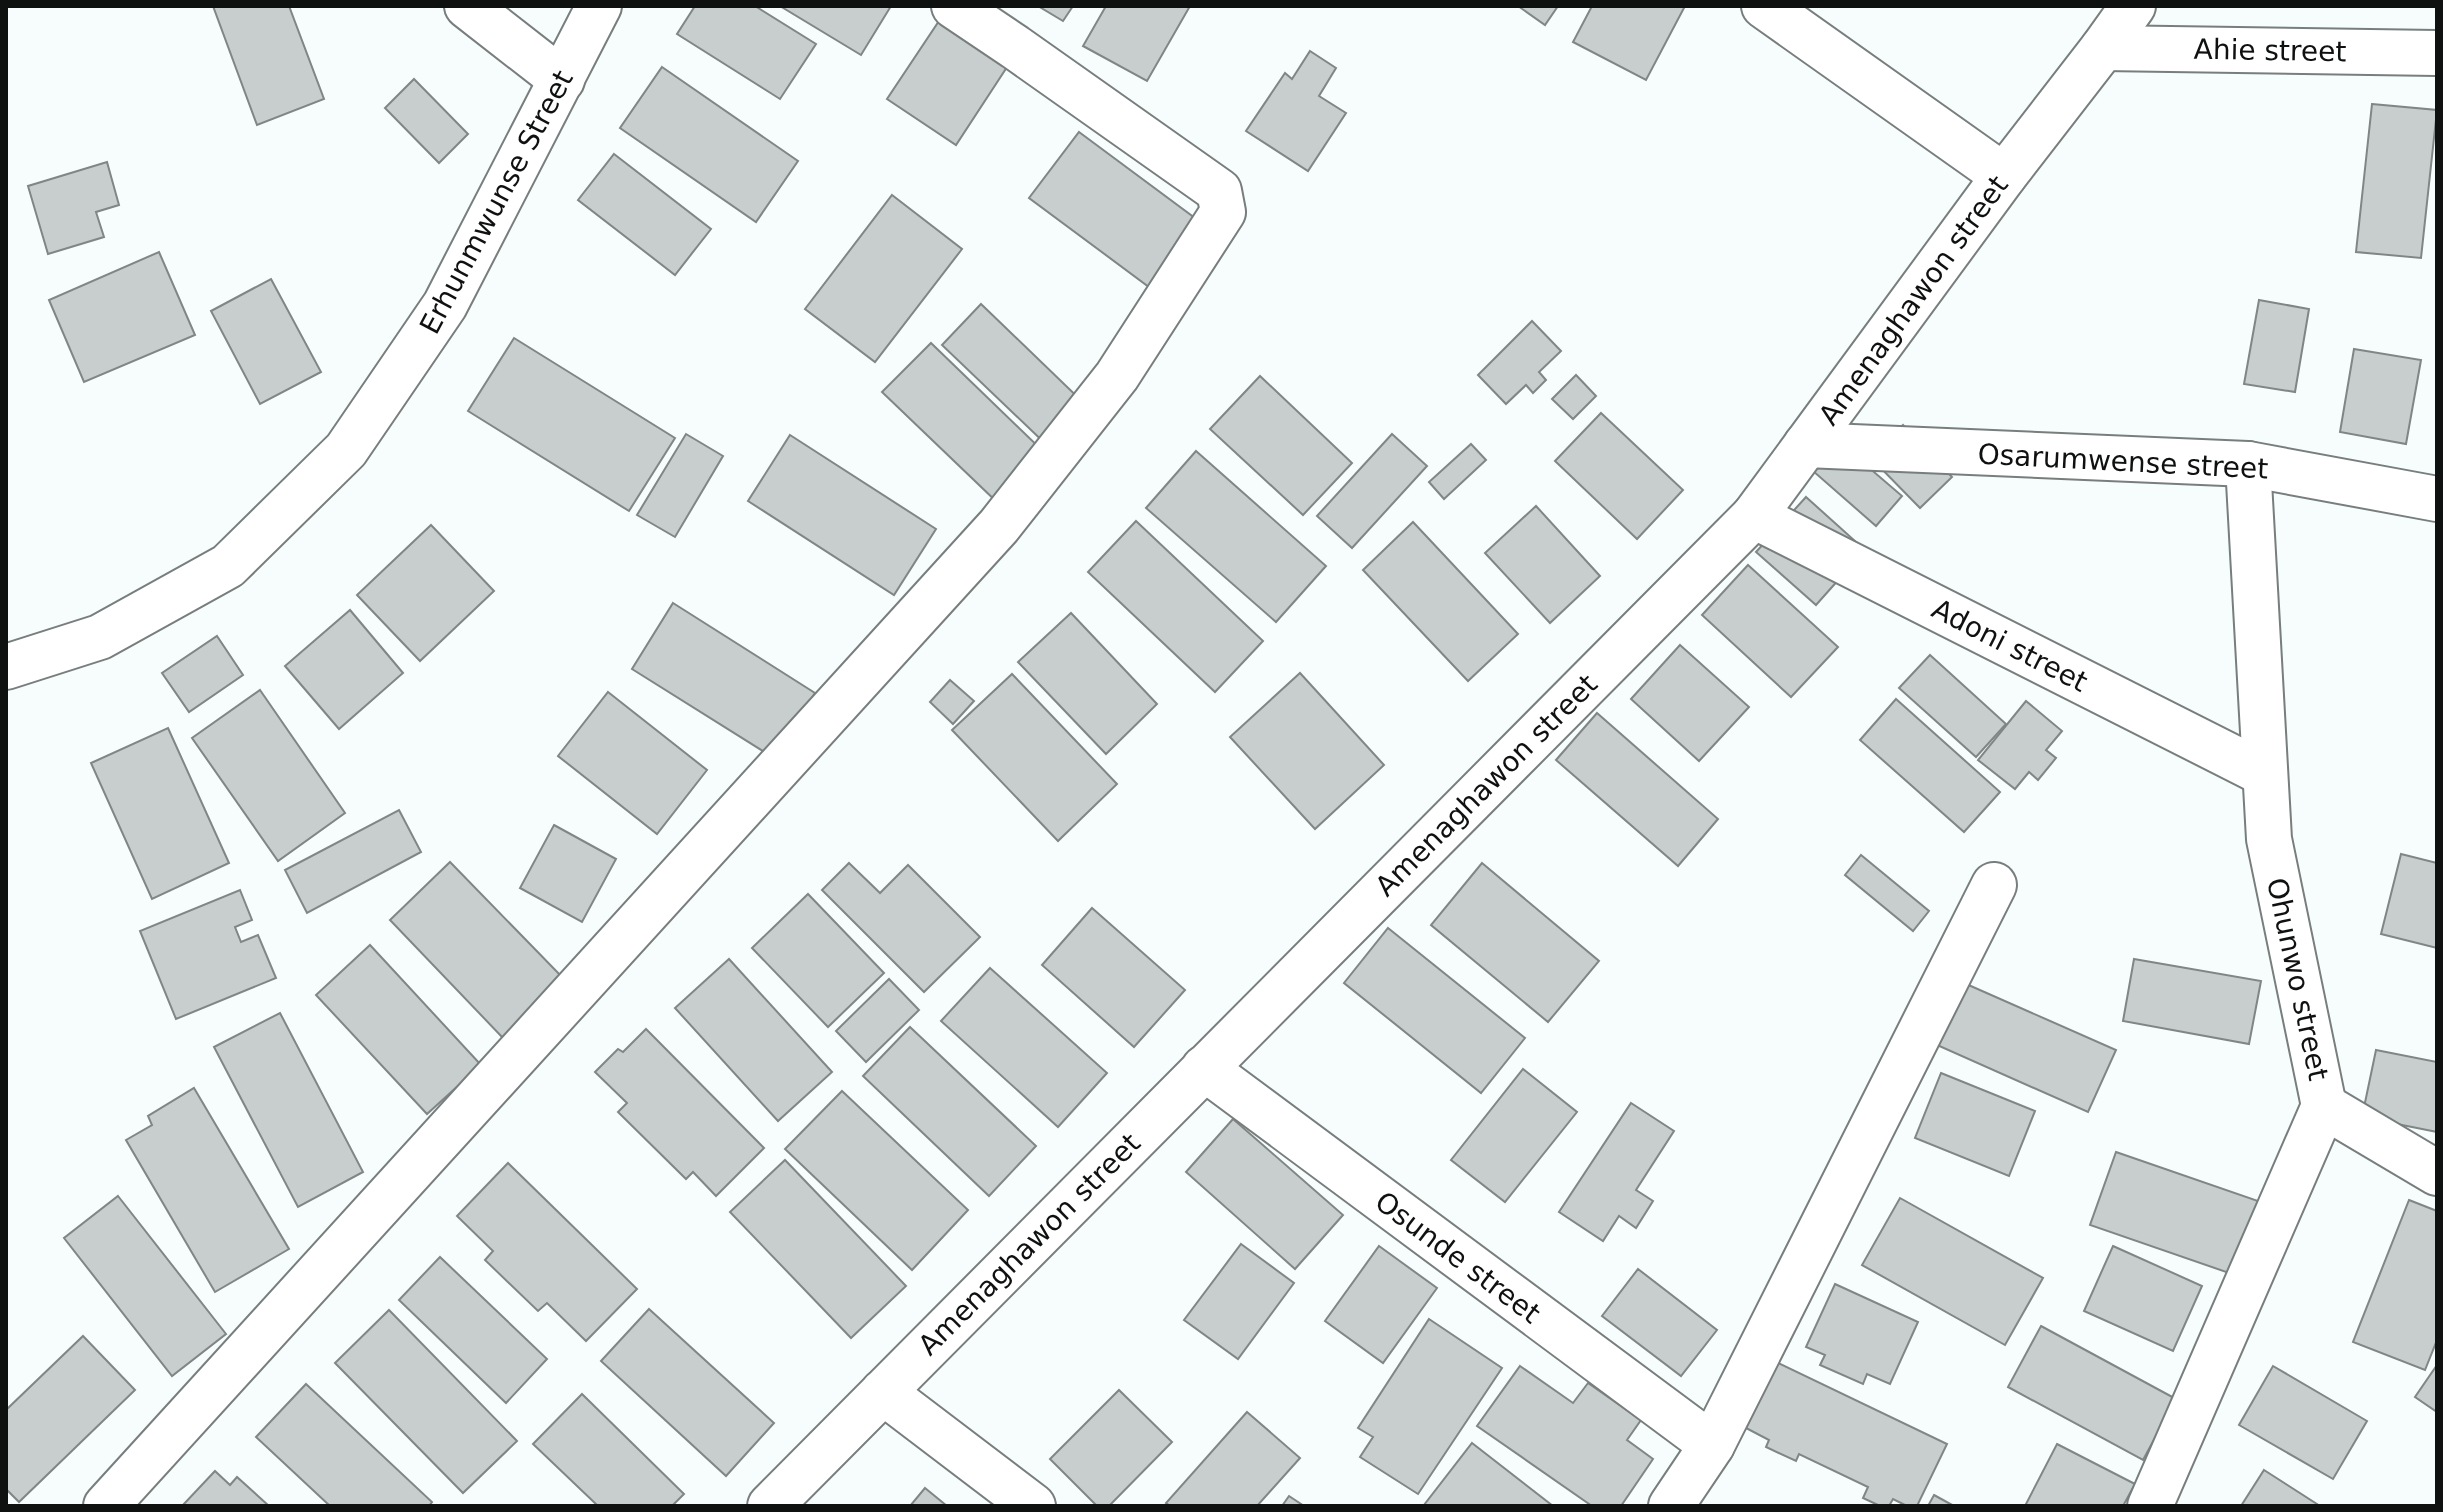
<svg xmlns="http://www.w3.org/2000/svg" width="2443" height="1512" font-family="'DejaVu Sans',sans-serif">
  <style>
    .building { fill: #c7cecd; stroke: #7f8685; stroke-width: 2 }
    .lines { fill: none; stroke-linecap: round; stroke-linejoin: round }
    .minor-casing { stroke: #777e7d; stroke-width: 48 }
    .minor { stroke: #fff; stroke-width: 44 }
    .labels { text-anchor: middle; stroke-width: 6; stroke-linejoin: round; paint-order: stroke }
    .street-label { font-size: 28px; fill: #0f1111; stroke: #fff }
  </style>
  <rect width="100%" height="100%" fill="#f6fdfc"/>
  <g class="building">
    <path d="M213,6H289L324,99L257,125Z"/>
    <path d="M695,6H755L816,44L780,99L677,34Z"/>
    <path d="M780,6H891L861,55Z"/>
    <path d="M1038,6H1073L1063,21Z"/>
    <path d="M1106,6H1190L1147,81L1083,46Z"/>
    <path d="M1518,6H1558L1545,25Z"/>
    <path d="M1592,6H1685L1646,80L1573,42Z"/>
    <path d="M941,18L1009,64L956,145L887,99Z"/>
    <path d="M1310,51L1336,68L1319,96L1346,113L1308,171L1246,131L1285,73L1292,79Z"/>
    <path d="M662,67L798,161L756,222L620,128Z"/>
    <path d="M414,79L468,134L439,163L385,108Z"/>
    <path d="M2372,104L2437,110L2421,258L2356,252Z"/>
    <path d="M1079,132L1207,227L1157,293L1029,198Z"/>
    <path d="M614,154L711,229L675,275L578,200Z"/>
    <path d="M107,162L119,205L96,212L104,237L48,254L28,186Z"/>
    <path d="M892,195L962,249L875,362L805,309Z"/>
    <path d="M159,252L195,335L84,382L49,300Z"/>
    <path d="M271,279L321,372L260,404L211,311Z"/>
    <path d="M2259,300L2309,309L2295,392L2244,384Z"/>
    <path d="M981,304L1090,409L1052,450L942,345Z"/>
    <path d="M1532,321L1561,351L1539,372L1546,380L1533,393L1526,385L1506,404L1478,375Z"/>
    <path d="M514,338L675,438L629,511L468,411Z"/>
    <path d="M931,343L1048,456L1000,505L882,392Z"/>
    <path d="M2354,349L2421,360L2406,444L2340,432Z"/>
    <path d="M1576,375L1596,396L1573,419L1552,399Z"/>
    <path d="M1260,376L1352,463L1303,515L1210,429Z"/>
    <path d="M1601,413L1683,490L1637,539L1555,461Z"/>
    <path d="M1903,425L1952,477L1920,508L1870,457Z"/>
    <path d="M686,434L723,456L675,537L637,515Z"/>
    <path d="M1392,434L1427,466L1352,548L1317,516Z"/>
    <path d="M790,435L936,529L894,595L748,501Z"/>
    <path d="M1839,442L1902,496L1876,526L1813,471Z"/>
    <path d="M1471,444L1486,460L1444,499L1429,482Z"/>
    <path d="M1196,451L1326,566L1276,622L1146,508Z"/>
    <path d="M1806,497L1865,550L1816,605L1756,552Z"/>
    <path d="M1536,506L1600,576L1550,623L1485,553Z"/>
    <path d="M1136,521L1263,641L1215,692L1088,572Z"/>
    <path d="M1413,522L1518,634L1468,681L1363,570Z"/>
    <path d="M431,525L494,591L420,661L357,595Z"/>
    <path d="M1748,565L1838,647L1791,697L1702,615Z"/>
    <path d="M673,603L815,693L774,758L632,669Z"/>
    <path d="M350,610L403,673L339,729L285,666Z"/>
    <path d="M1071,613L1157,704L1106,754L1018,662Z"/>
    <path d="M217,636L243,675L189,712L162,673Z"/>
    <path d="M1680,645L1749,707L1699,761L1631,699Z"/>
    <path d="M1930,655L2006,724L1976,757L1899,688Z"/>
    <path d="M1300,673L1384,765L1315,829L1230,737Z"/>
    <path d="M1012,674L1117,784L1058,841L952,730Z"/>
    <path d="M950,680L974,701L953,724L930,702Z"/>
    <path d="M260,690L345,813L278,861L192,738Z"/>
    <path d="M608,692L707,770L657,834L558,756Z"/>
    <path d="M1896,699L2000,792L1964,832L1860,740Z"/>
    <path d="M2026,701L2062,731L2046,750L2056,758L2038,780L2029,772L2015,789L1978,760Z"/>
    <path d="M1597,713L1718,819L1678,866L1556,760Z"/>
    <path d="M168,728L229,863L152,899L91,763Z"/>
    <path d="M399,810L421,852L307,913L285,870Z"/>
    <path d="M554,825L616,859L582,922L520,888Z"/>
    <path d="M2401,854L2437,863V948L2381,934Z"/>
    <path d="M1861,855L1929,911L1913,931L1845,875Z"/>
    <path d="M450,862L564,979L503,1038L390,920Z"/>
    <path d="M849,863L880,893L908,865L980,937L924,992L822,890Z"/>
    <path d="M1482,863L1599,961L1548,1022L1431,925Z"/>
    <path d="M240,890L252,920L235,927L241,942L258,935L276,978L176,1019L140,931Z"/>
    <path d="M808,894L884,973L828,1027L752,948Z"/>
    <path d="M1092,908L1185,990L1134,1047L1042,965Z"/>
    <path d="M1388,928L1525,1038L1481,1093L1344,983Z"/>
    <path d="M370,945L481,1065L427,1114L316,995Z"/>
    <path d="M729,959L832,1072L778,1121L675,1008Z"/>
    <path d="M2134,959L2261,981L2249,1044L2123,1021Z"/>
    <path d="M990,968L1107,1073L1058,1127L941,1021Z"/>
    <path d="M889,979L919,1010L866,1062L836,1031Z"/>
    <path d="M1964,983L2116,1050L2088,1112L1937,1045Z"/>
    <path d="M280,1013L363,1172L298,1207L214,1047Z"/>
    <path d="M910,1027L1036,1146L989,1196L863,1076Z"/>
    <path d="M646,1029L764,1148L716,1196L693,1172L686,1179L618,1112L627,1103L595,1072L618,1049L623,1052Z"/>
    <path d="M2376,1050L2437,1062V1132L2362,1117Z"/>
    <path d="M1523,1069L1577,1112L1505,1202L1451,1160Z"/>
    <path d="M1941,1073L2035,1111L2009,1176L1915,1138Z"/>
    <path d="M194,1088L289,1249L215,1292L126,1140L152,1125L148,1116Z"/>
    <path d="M842,1091L968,1210L912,1270L785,1149Z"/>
    <path d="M1631,1103L1674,1131L1636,1190L1653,1201L1636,1228L1619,1216L1603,1241L1559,1212Z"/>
    <path d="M1233,1119L1343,1215L1295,1269L1186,1172Z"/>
    <path d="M2116,1152L2261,1202L2235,1275L2090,1225Z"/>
    <path d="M785,1160L906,1286L851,1338L730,1212Z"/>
    <path d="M508,1163L637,1289L586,1341L547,1303L538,1311L485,1260L493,1251L457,1216Z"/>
    <path d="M118,1196L226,1334L172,1376L64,1238Z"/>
    <path d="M1900,1198L2043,1278L2005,1345L1862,1265Z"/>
    <path d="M2409,1200L2437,1211V1340L2425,1370L2353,1342Z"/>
    <path d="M1241,1244L1294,1283L1238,1359L1184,1320Z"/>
    <path d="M1379,1246L1437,1288L1383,1363L1325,1321Z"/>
    <path d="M2113,1246L2202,1286L2173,1351L2084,1311Z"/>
    <path d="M440,1257L547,1359L506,1403L399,1300Z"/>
    <path d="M1638,1269L1717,1330L1681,1376L1602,1316Z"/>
    <path d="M1835,1284L1918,1322L1890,1384L1867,1374L1863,1384L1820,1365L1825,1355L1806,1347Z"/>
    <path d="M649,1309L774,1423L726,1476L601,1361Z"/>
    <path d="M389,1310L517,1441L463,1493L335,1363Z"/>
    <path d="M1429,1319L1502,1368L1418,1494L1360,1457L1373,1437L1358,1428Z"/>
    <path d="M2041,1326L2176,1399L2143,1460L2008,1387Z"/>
    <path d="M83,1336L135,1390L19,1502L6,1489V1410Z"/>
    <path d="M1778,1363L1947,1444L1917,1506H1907L1893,1499L1889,1506H1880L1863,1498L1868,1487L1799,1454L1796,1461L1766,1447L1769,1440L1746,1428Z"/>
    <path d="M2437,1365V1412L2415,1397Z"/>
    <path d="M1520,1366L1573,1403L1588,1383L1641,1420L1627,1440L1653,1459L1621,1506H1592L1477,1426Z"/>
    <path d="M2273,1366L2367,1421L2333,1479L2239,1425Z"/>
    <path d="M306,1384L432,1502L429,1506H330L256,1437Z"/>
    <path d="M1119,1390L1172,1442L1109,1506H1097L1050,1459Z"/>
    <path d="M582,1394L684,1494L672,1506H598L533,1444Z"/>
    <path d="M1247,1412L1300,1458L1257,1506H1170L1166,1503Z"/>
    <path d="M1472,1443L1553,1506L1424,1505Z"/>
    <path d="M2057,1444L2135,1484L2123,1506H2025Z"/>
    <path d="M2264,1470L2320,1506H2241Z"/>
    <path d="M215,1471L230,1485L237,1477L269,1506H182Z"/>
    <path d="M925,1488L947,1506H910Z"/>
    <path d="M1934,1495L1954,1506H1928Z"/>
    <path d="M1289,1496L1304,1506H1282Z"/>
  </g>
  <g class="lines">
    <g class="minor-casing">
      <g id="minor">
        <path d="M467,6L562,80"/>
        <path d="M1764,6L2004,176"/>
        <path d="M2103,48L2437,53"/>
        <path d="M1806,445L2248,464L2437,499"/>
        <path d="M1754,516L2265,774"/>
        <path d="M6,667L100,637L228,566L346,450L445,305L599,6"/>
        <path d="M1204,1068L1712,1445"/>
        <path d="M2324,1106L2437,1173"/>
        <path d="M883,1392L1033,1506"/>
        <path d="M106,1506L999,526L1117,376L1223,212L1219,191L1015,47L954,6"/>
        <path d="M770,1506L1754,516L2004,176L2103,48L2133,6"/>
        <path d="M1671,1506L1712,1445L1994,885"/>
        <path d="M2150,1506L2324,1106L2269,839L2248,464"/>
      </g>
    </g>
    <use href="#minor" class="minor"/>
  </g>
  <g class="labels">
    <g class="street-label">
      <text transform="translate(2270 50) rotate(1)" y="10">Ahie street</text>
      <text transform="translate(496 202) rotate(-62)" y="10">Erhunmwunse Street</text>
      <text transform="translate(1913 300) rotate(-54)" y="10">Amenaghawon street</text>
      <text transform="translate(2123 461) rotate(3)" y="10">Osarumwense street</text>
      <text transform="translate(2010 645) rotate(27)" y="10">Adoni street</text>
      <text transform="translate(1486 785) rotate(-45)" y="10">Amenaghawon street</text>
      <text transform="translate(2298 979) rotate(78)" y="10">Ohunwo street</text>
      <text transform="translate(1029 1244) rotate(-45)" y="10">Amenaghawon street</text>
      <text transform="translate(1458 1257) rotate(37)" y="10">Osunde street</text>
    </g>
  </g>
  <rect width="2443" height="1512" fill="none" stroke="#0f1111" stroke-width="16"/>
</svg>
